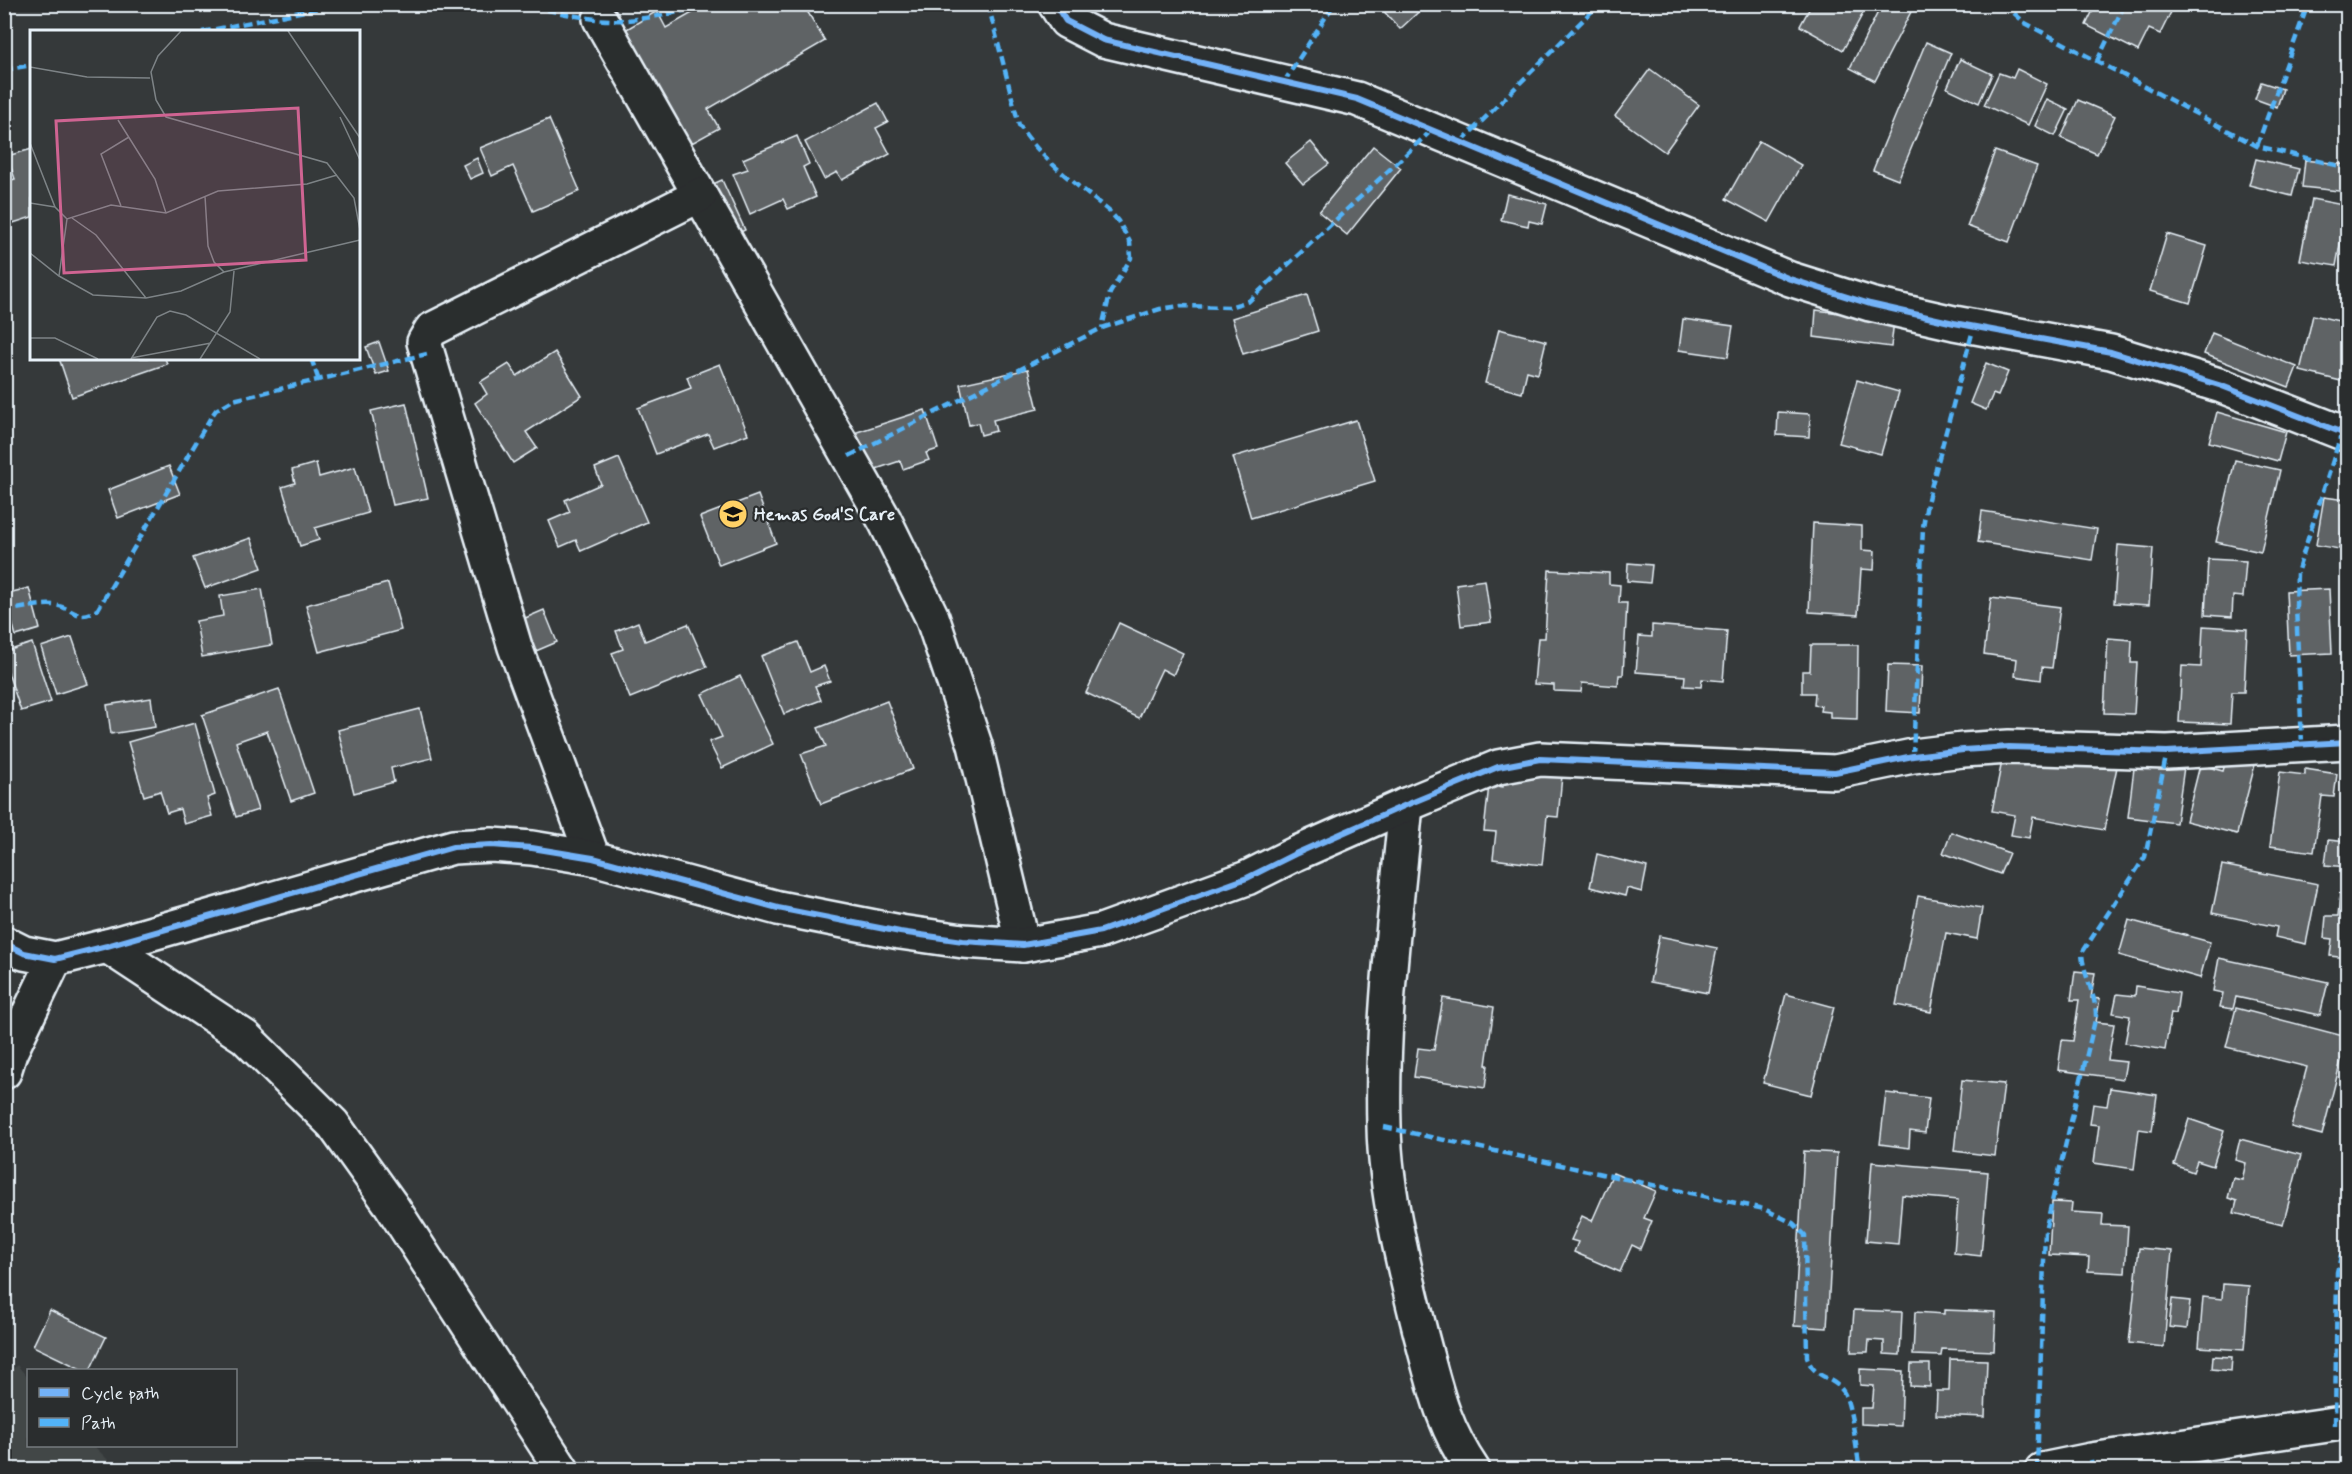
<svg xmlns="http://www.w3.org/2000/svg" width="2352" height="1474" font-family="Mynerve,sans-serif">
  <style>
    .built { fill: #424647 }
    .building { fill: #5f6365; stroke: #e8f1f8; stroke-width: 1.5 }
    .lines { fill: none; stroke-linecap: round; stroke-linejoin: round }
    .minor-casing { stroke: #e8f1f8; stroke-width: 38 }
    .minor { stroke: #2a2d2e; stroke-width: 33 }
    .quiet { stroke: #52b3f8; stroke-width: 4.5; stroke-dasharray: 9 4.5; stroke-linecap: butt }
    .cycleway-casing { stroke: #2a2d2e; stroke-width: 10 }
    .cycleway { stroke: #73b2f8; stroke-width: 6 }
    .labels { text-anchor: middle; stroke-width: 4.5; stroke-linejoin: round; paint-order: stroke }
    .poi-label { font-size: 18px; font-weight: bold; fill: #e8f1f8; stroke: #2a2d2e; text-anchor: start }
    .inset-road { fill: none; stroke: #7d8386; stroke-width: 1.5 }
    .view { fill: #cf6492; fill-opacity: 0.15; stroke: #cf6492; stroke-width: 3 }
    .inset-edge { fill: none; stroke: #e8f1f8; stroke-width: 3 }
  </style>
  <rect width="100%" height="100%" fill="#35393a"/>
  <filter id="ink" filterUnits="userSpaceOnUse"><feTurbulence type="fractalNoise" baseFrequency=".0167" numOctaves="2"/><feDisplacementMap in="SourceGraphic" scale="12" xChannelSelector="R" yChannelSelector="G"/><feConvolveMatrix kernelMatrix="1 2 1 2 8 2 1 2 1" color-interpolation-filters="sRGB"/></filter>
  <g filter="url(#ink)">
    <path class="built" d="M17,1365L28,1378V1446H94L117,1469H5V1377Z"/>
    <g class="building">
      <path d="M708,4H803L825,41L708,109L719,128L690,144L625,30L657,11L666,28Z"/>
      <path d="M1377,4H1427L1400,29Z"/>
      <path d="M1812,4H1868L1843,50L1800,26Z"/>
      <path d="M1882,4H1915L1875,81L1850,68Z"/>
      <path d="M2096,4H2175L2160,34L2149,29L2138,51L2086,25Z"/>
      <path d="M1926,42L1951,53L1898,180L1873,170Z"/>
      <path d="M1960,59L1992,74L1979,103L1947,88Z"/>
      <path d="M1650,69L1699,105L1665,152L1615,116Z"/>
      <path d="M2017,69L2047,84L2028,125L1984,105L1999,73L2013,78Z"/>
      <path d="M2261,82L2283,89L2277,107L2255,99Z"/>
      <path d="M2047,99L2068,109L2055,136L2035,126Z"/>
      <path d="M2078,100L2115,116L2097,154L2061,138Z"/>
      <path d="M878,103L888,122L876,128L890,154L842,180L837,172L824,179L805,142Z"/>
      <path d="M549,119L580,191L533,211L513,166L492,176L480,148Z"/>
      <path d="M797,136L809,164L803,167L816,197L788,209L783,199L750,214L733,174L748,169L743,159Z"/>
      <path d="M1759,141L1801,165L1769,222L1726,199Z"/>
      <path d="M1311,142L1329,164L1303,184L1285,163Z"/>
      <path d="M1373,146L1401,168L1347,235L1319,212Z"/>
      <path d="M32,149V217L4,226V182L15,179L7,156Z"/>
      <path d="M1995,151L2037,166L2009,242L1967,226Z"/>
      <path d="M477,158L483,173L470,179L463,165Z"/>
      <path d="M2256,159L2299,169L2292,196L2249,185Z"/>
      <path d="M2305,160L2348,165V192L2302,187Z"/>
      <path d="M722,180L745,230L719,242L695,192Z"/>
      <path d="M1507,194L1547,204L1542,224L1529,221L1528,226L1501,220Z"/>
      <path d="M2312,199L2348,206L2346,235L2342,234L2336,266L2300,260Z"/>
      <path d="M2167,234L2207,246L2190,303L2150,291Z"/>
      <path d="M1307,295L1318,331L1243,354L1232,318Z"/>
      <path d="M1816,310L1894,320L1891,347L1814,337Z"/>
      <path d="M2313,315L2348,323V350L2341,381L2300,371Z"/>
      <path d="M1683,319L1733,326L1728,357L1679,350Z"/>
      <path d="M1499,329L1546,341L1538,374L1527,371L1522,393L1485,383Z"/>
      <path d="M2212,333L2297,367L2289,387L2204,354Z"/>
      <path d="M379,342L389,371L376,375L366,347Z"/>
      <path d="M555,352L582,396L526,432L537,448L513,463L475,403L487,394L480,382L509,364L517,376Z"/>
      <path d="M59,358H165L167,364L72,397Z"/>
      <path d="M1986,363L2008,372L1998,396L1993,394L1986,410L1970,403Z"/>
      <path d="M720,364L748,434L714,447L708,434L656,454L638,408L691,388L687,377Z"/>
      <path d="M1028,369L1038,409L993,420L996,431L981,435L978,423L969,425L960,384Z"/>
      <path d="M1857,380L1899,392L1881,454L1839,443Z"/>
      <path d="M406,403L428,498L393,505L371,411Z"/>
      <path d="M925,410L938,449L926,453L929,460L903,469L900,461L864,473L851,434Z"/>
      <path d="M1778,412L1810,414L1809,437L1777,435Z"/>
      <path d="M2217,412L2286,432L2278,461L2209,442Z"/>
      <path d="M1356,420L1375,481L1251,518L1233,457Z"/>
      <path d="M619,458L647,522L581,551L576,540L560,547L549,521L570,512L565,500L601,484L595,468Z"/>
      <path d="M2235,460L2280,470L2261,552L2216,542Z"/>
      <path d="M316,463L319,477L355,467L368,513L315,528L319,540L300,546L282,487L295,483L292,470Z"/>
      <path d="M169,466L180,494L118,518L108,490Z"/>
      <path d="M758,495L776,543L719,565L700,517Z"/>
      <path d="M2324,497L2346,500L2339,549L2316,545Z"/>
      <path d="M1982,511L2097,529L2092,560L1978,542Z"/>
      <path d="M1813,523L1862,526V550L1875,551L1874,570L1861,569L1858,615L1809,612Z"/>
      <path d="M251,538L262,568L205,588L193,558Z"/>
      <path d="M2118,545L2153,548L2149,605L2114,603Z"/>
      <path d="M2208,559L2246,561L2243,597L2233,596L2232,617L2205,615Z"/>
      <path d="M1628,563L1652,565L1650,583L1627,581Z"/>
      <path d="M1549,570L1609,573V584L1620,585L1619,603H1627L1623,675H1619L1618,686L1582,683L1581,692L1554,691V685L1534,684L1538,638H1545Z"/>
      <path d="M1485,580L1491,622L1461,626L1456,584Z"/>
      <path d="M388,583L401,630L319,652L306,605Z"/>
      <path d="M29,588L40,629L16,636L4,594Z"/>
      <path d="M262,589L272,645L202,657L196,621L223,616L220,596Z"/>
      <path d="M2329,589L2332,653L2289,655L2286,591Z"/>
      <path d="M1991,598L2060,607L2052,668L2042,667L2041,680L2015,676L2017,659L1984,654Z"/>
      <path d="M544,610L557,642L529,654L516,622Z"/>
      <path d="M638,622L645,641L688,624L707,667L630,698L612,653L623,649L616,631Z"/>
      <path d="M1119,623L1183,653L1173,675L1162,669L1139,718L1086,693Z"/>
      <path d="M1652,625L1727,631L1723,681L1702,679L1701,687L1684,686L1685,676L1636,672L1639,636L1652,637Z"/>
      <path d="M2203,626L2247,629L2244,692H2232L2230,724L2179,722L2182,666L2201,667Z"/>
      <path d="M72,637L88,684L56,694L41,647Z"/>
      <path d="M2108,638L2132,640L2131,663H2137L2134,714L2104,713Z"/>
      <path d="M798,642L810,672L824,666L830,681L815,686L821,700L784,714L761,656Z"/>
      <path d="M32,643L51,702L21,711L4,661V652Z"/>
      <path d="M1811,645H1858L1857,719L1830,718V712L1820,711L1821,706L1814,705L1815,693H1802V671H1810Z"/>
      <path d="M1888,665L1922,666L1920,713L1886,711Z"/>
      <path d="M740,676L773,744L722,768L709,742L722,737L702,694Z"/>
      <path d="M279,689L314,793L291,801L267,731L236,742L258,810L236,817L202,715Z"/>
      <path d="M151,698L155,727L111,734L107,705Z"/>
      <path d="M887,701L913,769L821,804L801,754L826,746L818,728Z"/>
      <path d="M420,709L432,758L391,768L394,782L354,793L338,730Z"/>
      <path d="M195,723L215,795L207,798L212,816L184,824L180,809L167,813L160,791L144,796L128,742Z"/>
      <path d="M2005,746L2117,767L2104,830L2033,817L2029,838L2011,835L2015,815L1992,811Z"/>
      <path d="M2229,750L2257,757L2237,834L2186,821L2200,765L2223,771Z"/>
      <path d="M2135,760L2184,767L2176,823L2128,817Z"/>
      <path d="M2305,769L2337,774L2334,797L2322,796L2314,852L2270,846L2280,772L2305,775Z"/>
      <path d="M1505,770L1562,776L1558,817L1547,816L1542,865L1493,859L1496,832L1484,831L1489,785L1503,787Z"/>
      <path d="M1951,832L2009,853L2000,874L1943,853Z"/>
      <path d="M2328,840L2348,842V867L2325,865Z"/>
      <path d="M1597,854L1647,867L1642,892L1627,888L1625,896L1590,887Z"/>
      <path d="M2222,865L2318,884L2306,944L2275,937L2277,927L2212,913Z"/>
      <path d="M2340,894L2348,895V958L2330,956L2332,939L2324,938L2326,916H2338Z"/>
      <path d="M1918,896L1982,908L1977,939L1946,933L1931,1012L1896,1005Z"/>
      <path d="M2129,920L2210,942L2200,978L2119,955Z"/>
      <path d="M1659,936L1717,948L1708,993L1650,982Z"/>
      <path d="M2219,958L2328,982L2320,1015L2236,997L2233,1009L2220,1007L2223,993L2213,991Z"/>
      <path d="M2075,971L2095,973L2091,998L2100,999L2096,1022L2114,1024L2108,1060L2126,1062L2123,1079L2058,1070L2062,1040L2073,1041L2079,1000H2071Z"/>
      <path d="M2136,986L2179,993L2176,1014L2171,1013L2165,1050L2125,1043L2130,1016L2113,1013L2117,994L2135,996Z"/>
      <path d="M1786,994L1834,1007L1811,1095L1763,1083Z"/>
      <path d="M1443,998L1494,1007L1486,1065H1488L1485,1088L1414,1077L1418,1048L1434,1050Z"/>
      <path d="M2236,1008L2347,1037L2322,1135L2291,1127L2307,1067L2226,1047Z"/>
      <path d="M1962,1080L2004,1084L1995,1156L1954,1151Z"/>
      <path d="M2110,1088L2157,1095L2152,1131L2139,1129L2134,1169L2094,1163L2099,1125L2090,1124L2093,1104L2107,1106Z"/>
      <path d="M1886,1093L1929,1098L1925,1133L1910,1131L1909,1148L1880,1144Z"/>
      <path d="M2189,1119L2224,1131L2213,1166L2197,1161L2193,1172L2174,1165Z"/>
      <path d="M2240,1139L2301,1155L2283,1225L2234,1213L2237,1201L2228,1198L2233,1178L2242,1180L2246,1163L2235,1160Z"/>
      <path d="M1804,1151L1837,1153L1827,1328L1794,1326Z"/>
      <path d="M1872,1162L1988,1172L1981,1256L1954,1253L1958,1200L1902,1195L1898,1244L1866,1241Z"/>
      <path d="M1613,1173L1656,1191L1644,1218L1652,1221L1640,1249L1632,1245L1620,1272L1574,1252L1578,1242L1571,1240L1582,1216L1592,1221Z"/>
      <path d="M2052,1202L2072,1203L2071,1212L2103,1214L2102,1225L2128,1226L2125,1273L2088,1271L2089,1257L2049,1255Z"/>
      <path d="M2139,1248L2172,1251L2164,1347L2129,1343Z"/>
      <path d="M2223,1284L2249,1286L2244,1350L2199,1347L2203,1297L2222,1299Z"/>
      <path d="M2172,1299L2190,1301L2187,1329L2169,1327Z"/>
      <path d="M50,1310L106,1337L90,1370H83L33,1346Z"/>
      <path d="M1854,1310L1902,1312L1900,1355L1884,1354V1341L1869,1340L1868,1352H1851Z"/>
      <path d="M1944,1310L1996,1312L1994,1351L1942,1349L1941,1356L1913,1355L1915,1312L1944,1314Z"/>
      <path d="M2213,1356L2232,1357L2231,1371L2212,1369Z"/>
      <path d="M1950,1359L1987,1360L1985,1417L1936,1415L1937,1391H1949Z"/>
      <path d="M1911,1364H1930V1387L1910,1386Z"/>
      <path d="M1860,1369L1903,1371L1901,1426L1861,1424V1408H1872L1874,1386L1860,1385Z"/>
    </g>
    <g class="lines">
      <g class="minor-casing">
        <g id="minor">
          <path d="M1055,4L1066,21L1103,40L1357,99L1790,279L1870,304L1954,323L2111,352L2222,386L2348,435"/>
          <path d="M600,19L885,521L932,617L975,745L1023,945"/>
          <path d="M1406,805C1396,912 1381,1019 1384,1126C1385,1192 1405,1272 1421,1335C1435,1387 1442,1425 1473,1470"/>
          <path d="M593,858L515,647L424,342L431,330L700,195"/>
          <path d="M4,943L24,953L55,959L107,946L453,847L492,845L532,848L593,858L778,908L900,932L963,941L1023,945L1101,931L1247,878L1295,854L1406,805L1498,767L1540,759L1835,772L1913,756L1963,750L2009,747L2167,752L2348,742"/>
          <path d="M107,946L245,1037L333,1124L391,1205L562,1470"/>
          <path d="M4,1072L10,1053L55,959"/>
          <path d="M2042,1470L2091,1460L2348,1422"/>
        </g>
      </g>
      <use href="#minor" class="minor"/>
      <g class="quiet">
        <path d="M521,4C555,11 591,22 626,20C654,18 681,12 708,4"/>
        <path d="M988,4L1019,125C1042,161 1078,185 1110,212L1118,221L1130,242L1131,258L1110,293L1102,328"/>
        <path d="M2004,4L2025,23L2257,146L2348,168"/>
        <path d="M202,32L339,4"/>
        <path d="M2097,61L2125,4"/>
        <path d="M4,70L32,65"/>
        <path d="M1284,82L1334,4"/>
        <path d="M1462,141L1599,4"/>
        <path d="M2257,146L2308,4"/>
        <path d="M311,358L318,378"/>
        <path d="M849,456L1102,328L1160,309L1181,306L1229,307L1249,301L1433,129"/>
        <path d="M4,611C20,609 37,604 53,605C72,606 77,624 98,609L211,417L216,410L233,400L427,354"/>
        <path d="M2302,744L2296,606L2297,573L2342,432"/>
        <path d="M1913,756L1923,527L1927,503L1974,326"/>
        <path d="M1384,1127L1764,1209L1793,1223L1805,1235L1807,1357C1814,1379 1831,1375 1843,1391C1851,1402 1857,1453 1860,1470"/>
        <path d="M2335,1425L2337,1272L2348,1229"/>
        <path d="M2091,1460L2093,1470"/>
        <path d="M2037,1470L2045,1231L2096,1016C2096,994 2083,975 2082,953L2145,857L2167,752"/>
      </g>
      <g class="cycleway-casing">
        <g id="cycleway">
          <path d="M1055,4L1066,21L1103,40L1357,99L1790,279L1870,304L1954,323L2111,352L2222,386L2348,435"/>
          <path d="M4,943L24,953L55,959L107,946L453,847L492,845L532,848L593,858L778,908L900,932L963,941L1023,945L1101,931L1247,878L1295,854L1406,805L1498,767L1540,759L1835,772L1913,756L1963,750L2009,747L2167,752L2348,742"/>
        </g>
      </g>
      <use href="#cycleway" class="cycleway"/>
    </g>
  </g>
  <defs>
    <g id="school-disc" transform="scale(1.5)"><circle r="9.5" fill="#ffd166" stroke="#2a2d2e"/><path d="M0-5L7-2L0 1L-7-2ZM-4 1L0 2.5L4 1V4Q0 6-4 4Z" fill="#111"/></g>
  </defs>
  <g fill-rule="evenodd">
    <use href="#school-disc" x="733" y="514"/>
  </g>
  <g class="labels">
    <g class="poi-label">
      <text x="754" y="520">Hemas God'S Care</text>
    </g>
  </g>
  <g transform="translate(30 30)">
    <rect width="330" height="330" fill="#35393a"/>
    <path class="inset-road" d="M151,1L128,26L121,42L126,70L136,87L297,133L324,168L330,200M258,1L330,108M0,37L57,47L120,48M310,87L330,130M88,90L125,149L136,183M0,113L25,177L37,189L81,175L136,183L188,161L277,154L307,145M175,166L178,216L184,232L194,242M0,173L25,177M91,176L71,124L99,107M42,188L66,205L116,268M0,223L29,246L63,265L116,268L151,261L194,242L330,210M29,246L37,189M0,308H25L68,329M101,328L181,313M101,329L127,287L140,281L156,285L230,329M170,329L200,282L204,241"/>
    <path class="view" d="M268,78L276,230L34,243L26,91Z"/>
    <rect width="330" height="330" class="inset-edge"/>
  </g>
  <rect width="2352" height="1474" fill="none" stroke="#2a2d2e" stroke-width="24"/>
  <rect x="12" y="12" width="2328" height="1450" fill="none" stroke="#e8f1f8" stroke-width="2" filter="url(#ink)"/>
  <rect x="27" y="1369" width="210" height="78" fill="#2a2d2e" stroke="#767b7f" stroke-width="1.5"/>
  <rect x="39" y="1388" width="30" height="9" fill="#73b2f8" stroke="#767b7f" stroke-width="1.5"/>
  <text x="81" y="1399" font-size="18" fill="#e8f1f8">Cycle path</text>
  <rect x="39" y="1418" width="30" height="9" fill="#52b3f8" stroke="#767b7f" stroke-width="1.5"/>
  <text x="81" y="1429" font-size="18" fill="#e8f1f8">Path</text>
</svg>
